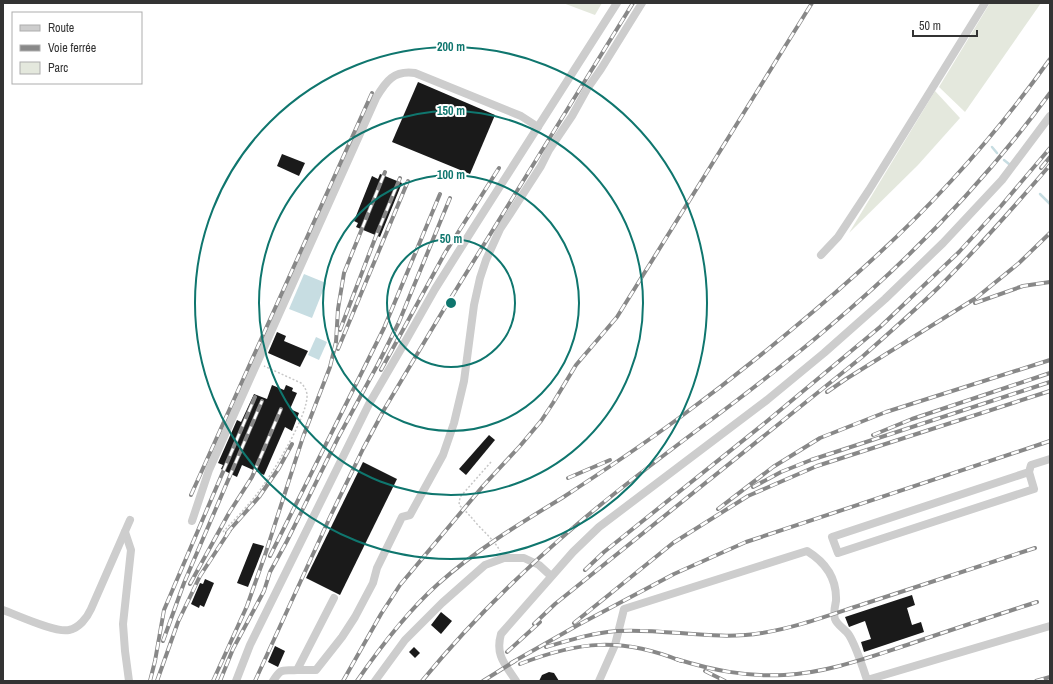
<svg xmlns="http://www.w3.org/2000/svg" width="1053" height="684" font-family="'Archivo Narrow',sans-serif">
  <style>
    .green { fill: #e4e8dd }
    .water { fill: #c7dde2 }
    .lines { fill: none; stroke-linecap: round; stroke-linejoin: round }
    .stream { stroke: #c7dde2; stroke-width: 2.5 }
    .building { fill: #1a1a1a }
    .path { stroke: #c7c7c7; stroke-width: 1.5; stroke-dasharray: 2 2; stroke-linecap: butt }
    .minor { stroke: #cdcdcd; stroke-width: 8 }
    .rail-casing { stroke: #888; stroke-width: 4 }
    .rail { stroke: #fff; stroke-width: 2.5; stroke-dasharray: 8; stroke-linecap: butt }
    .ring { fill: none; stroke: #0f766e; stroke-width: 2 }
    .centre { fill: #0f766e; stroke: #fff; stroke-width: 2 }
    .ring-label { font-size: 12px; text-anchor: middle; font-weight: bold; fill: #0f766e; stroke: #fff; stroke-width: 4; stroke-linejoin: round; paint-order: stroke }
  </style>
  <rect width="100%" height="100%" fill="#fff"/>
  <g class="green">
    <path d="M563,3H602L595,15Z"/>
    <path d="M990,3H1041L965,112L939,87Z"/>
    <path d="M935,91L960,118L918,165L849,233Z"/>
  </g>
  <g class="water">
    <path d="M304,274L326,283L312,318L289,309Z"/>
    <path d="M316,337L327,342L319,360L308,355Z"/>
  </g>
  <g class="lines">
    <g class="stream">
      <path d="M992,147L997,153"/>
      <path d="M1004,160L1009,164"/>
      <path d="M1040,194L1050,204"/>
    </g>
  </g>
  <g class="building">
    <path d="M418,82L495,115L470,174L392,142Z"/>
    <path d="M282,154L305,163L299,176L277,166Z"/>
    <path d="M380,174L402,183L380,237L356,227L358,223L354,221L372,176L378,179Z"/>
    <path d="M277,332L286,336L284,341L308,351L300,367L268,353Z"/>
    <path d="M272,385L284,390L286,385L293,388L292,391L297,393L290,409L299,413L292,431L285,427L264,475L242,465L237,477L221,469L223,465L218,463L237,420L241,422L254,394L267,399Z"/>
    <path d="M489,435L495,440L466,475L459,469Z"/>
    <path d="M363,462L397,479L340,595L306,578Z"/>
    <path d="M253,543L264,546L248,587L237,583Z"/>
    <path d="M205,579L214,583L204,607L200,605L199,608L191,604L200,583L203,584Z"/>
    <path d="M912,595L915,605L907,608L912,625L921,622L924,632L864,652L861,642L871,639L865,621L849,627L845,617Z"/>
    <path d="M441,612L452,621L441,634L431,625Z"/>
    <path d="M275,646L285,651L278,667L268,662Z"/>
    <path d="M414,647L420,653L415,658L409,652Z"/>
    <path d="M549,672L554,673L559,681H539L542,675Z"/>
  </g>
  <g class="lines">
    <g class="path">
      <path d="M491,462L460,497L459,505C466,511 471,517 477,524C485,533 494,540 500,551"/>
      <path d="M223,532C234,520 247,507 257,494C271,476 309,415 307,394C306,389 304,386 301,383L264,366"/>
    </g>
    <g class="minor">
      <path d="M821,255L838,237L869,190L985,3"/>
      <path d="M1029,472L832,537L838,553L1034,489L1029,472L1031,465L1050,459"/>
      <path d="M192,521L209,470L376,98C386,81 394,70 415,73L521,116L538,127"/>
      <path d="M125,532L131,550L123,624L125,651L129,681"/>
      <path d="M3,610C17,615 55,633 69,630C79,628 87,618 91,609L130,520"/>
      <path d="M297,670H316L342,637L355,617L373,583L377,568L402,517L410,515L443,455L454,423L464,381L474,305L480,278L486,260L500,229L510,214L541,166L549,150L572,116L587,89L601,69L642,3"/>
      <path d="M236,681L250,645L369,404L401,349L435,289L474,227L617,3"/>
      <path d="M273,681C282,667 282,671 297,670L334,598"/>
      <path d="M375,681L405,640L442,603L485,565L504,558H524L539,565L551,576"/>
      <path d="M516,681C505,664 495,655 501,634L573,552L599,527L767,400L824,353L885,299L943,243L1002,180L1050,116"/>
      <path d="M599,681L615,645L624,609L807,551C825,562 837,578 836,601C835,606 833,614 835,619C837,625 845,629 849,635C856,646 863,668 867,680L1050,626"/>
    </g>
    <g class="rail-casing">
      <g id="rail">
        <path d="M1041,168L1050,157"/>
        <path d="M975,303L1023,286L1050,282"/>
        <path d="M340,330L376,236L400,178"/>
        <path d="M338,349L408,181"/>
        <path d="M381,370L445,253L499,168"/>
        <path d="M827,392L846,379L976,298L1019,263L1050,233"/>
        <path d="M873,435L912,419L1050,373"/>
        <path d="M568,478L610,460"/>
        <path d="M753,487L781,472L811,460L1050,382"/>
        <path d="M191,495L372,93"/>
        <path d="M718,509L773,467L820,438L886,412L1050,360"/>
        <path d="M227,533L259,497L279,468L292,444"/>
        <path d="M270,556L384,328L440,194"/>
        <path d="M585,570L604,552L766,422L880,327L959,252L1001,206L1050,148"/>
        <path d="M190,584L229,513L252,477L281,409"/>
        <path d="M574,623L673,543L748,496L817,466L1050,391"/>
        <path d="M534,624L555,604L862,357C888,334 914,311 939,287C978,248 1014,207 1050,165"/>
        <path d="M163,641L184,583L262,401"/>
        <path d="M546,647C570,640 592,633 617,631C666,628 714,641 762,633C799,627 835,613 870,602C925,584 980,566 1035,548"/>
        <path d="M507,652L540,622"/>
        <path d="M676,659C712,670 746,677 784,675C826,673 867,658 907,645C950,630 994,616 1037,602"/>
        <path d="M511,663L578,625L674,574L746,542L1050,441"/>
        <path d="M520,664C579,641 621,637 681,661"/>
        <path d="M705,671L725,681"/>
        <path d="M150,681L155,661L164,610L255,397"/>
        <path d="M157,681L178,622L200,576L230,530"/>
        <path d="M213,681L247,606L265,555L303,437L330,367L336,342L338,309L344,273L385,172"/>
        <path d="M220,681L233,649L264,591L270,572L287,541L339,436L378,364L399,322L450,198"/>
        <path d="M255,681L330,517L363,449L385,408L441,314L633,3"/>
        <path d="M343,681L381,614L400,585L483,486L520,446L541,421L553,403L576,365L617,317L812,3"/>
        <path d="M357,681C381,646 407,612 438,584C476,550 519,524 562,498C602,472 641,446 679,418C717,390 754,361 790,331C847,284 903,234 952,180C987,142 1020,101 1050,59"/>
        <path d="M422,681C468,625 519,574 574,527C656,456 748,397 830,326C912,257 987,179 1050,93"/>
        <path d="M483,681L515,661"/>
        <path d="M1036,681L1050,677"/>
      </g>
    </g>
    <use href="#rail" class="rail"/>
  </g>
  <g class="ring">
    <circle cx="451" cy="303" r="64"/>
    <circle cx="451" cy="303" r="128"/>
    <circle cx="451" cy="303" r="192"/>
    <circle cx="451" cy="303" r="256"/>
  </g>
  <circle cx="451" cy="303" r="6" class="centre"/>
  <g class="ring-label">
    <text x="451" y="51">200 m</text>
    <text x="451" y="115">150 m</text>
    <text x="451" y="179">100 m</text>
    <text x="451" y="243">50 m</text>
  </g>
  <rect width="1053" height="684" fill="none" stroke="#333333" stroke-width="8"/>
  <rect x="12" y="12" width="130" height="72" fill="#ffffff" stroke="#adadad"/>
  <rect x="20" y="25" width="20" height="6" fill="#cdcdcd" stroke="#adadad"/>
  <text x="48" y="32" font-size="12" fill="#333333">Route</text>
  <rect x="20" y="45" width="20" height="6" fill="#888888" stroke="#adadad"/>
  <text x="48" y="52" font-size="12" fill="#333333">Voie ferrée</text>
  <rect x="20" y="62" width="20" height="12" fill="#e4e8dd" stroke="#adadad"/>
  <text x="48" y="72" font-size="12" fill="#333333">Parc</text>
  <path d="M913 30v6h64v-6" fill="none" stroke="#333333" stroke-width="2"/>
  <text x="919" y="30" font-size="12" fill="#333333" stroke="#ffffff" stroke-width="3" paint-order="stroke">50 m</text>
</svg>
